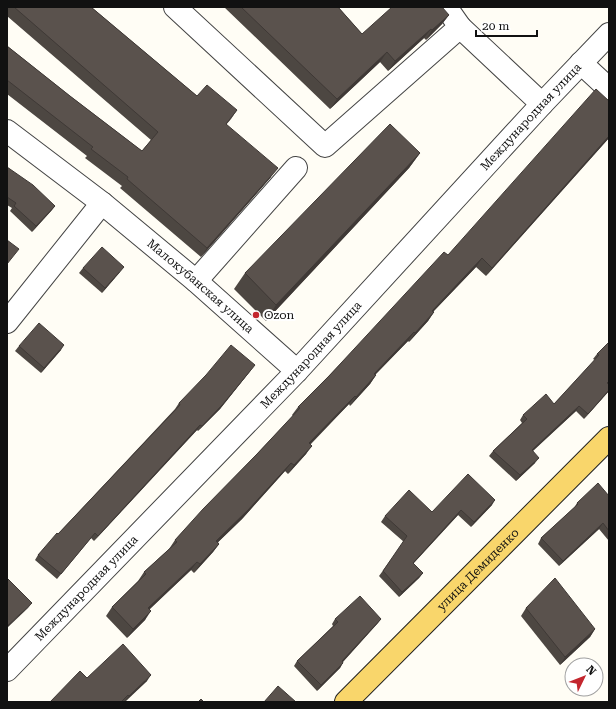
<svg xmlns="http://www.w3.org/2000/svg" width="616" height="709" font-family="'Roboto Serif',serif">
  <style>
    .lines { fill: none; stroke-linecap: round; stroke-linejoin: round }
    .minor-casing { stroke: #444; stroke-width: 24 }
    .major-casing { stroke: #222; stroke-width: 24 }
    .minor { stroke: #fff; stroke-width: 22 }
    .major { stroke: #f9d66b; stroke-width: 22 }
    .wall { fill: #4d4742 }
    .shaded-wall { fill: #3f3936 }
    .building { fill: #5a524d; stroke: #3f3936 }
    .poi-dot { fill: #c4262e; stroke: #fff; stroke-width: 1.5 }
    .labels { text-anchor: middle; stroke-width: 4; stroke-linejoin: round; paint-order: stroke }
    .street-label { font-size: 12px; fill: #111; stroke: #fff }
    .poi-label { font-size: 12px; fill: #111; stroke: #fff; text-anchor: start }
  </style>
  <rect width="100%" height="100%" fill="#fffdf5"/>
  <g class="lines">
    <g class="minor-casing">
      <g id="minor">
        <path d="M175,7L325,146L460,27L542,104"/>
        <path d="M446,7L460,27"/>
        <path d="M581,63L609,89"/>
        <path id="s1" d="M7,131L102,203L196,281L297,371"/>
        <path d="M196,281L296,168"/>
        <path d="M7,322L102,203"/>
        <path id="s2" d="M7,670L297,371L542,104L609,34"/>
      </g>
    </g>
    <g class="major-casing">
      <g id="major">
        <path id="s3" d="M346,702L609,438"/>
      </g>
    </g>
    <use href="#minor" class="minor"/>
    <use href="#major" class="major"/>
  </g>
  <g class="wall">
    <path d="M7,7H91L197,96L237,110L226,124L271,177L201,257L120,188L122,186L85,158L87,156L7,94V46L70,96L142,151L151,140L7,16Z"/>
    <path d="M224,7H338L362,34L449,15L442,24L426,40L424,38L388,71L380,62L330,109Z"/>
    <path d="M609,101V138L486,276L476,267L433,312H434L428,321L409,342L408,341L375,375H376L370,384L350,406L349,404L311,444L306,454L288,474L285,471L242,519L218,542L219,544L213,552L194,573L191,570L150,609L145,620L127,638L106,616L112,607L138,581L144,572L169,549L175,540L293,416L292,415L298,407L448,255Z"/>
    <path d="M420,153L409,168L266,321L234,289L245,273Z"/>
    <path d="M7,167L55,206L51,211L32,232L10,211L12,208L7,205Z"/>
    <path d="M83,268L120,272L102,293L79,273Z"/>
    <path d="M609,342V383L608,384H609V391L584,419L576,411L533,451L535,463L516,481L489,456L493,451L522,423L520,420L523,415L554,404L595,360L593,359L597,354Z"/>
    <path d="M19,346L61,350L41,373L15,351Z"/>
    <path d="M251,370L220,409L198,431L197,430L94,541L91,538L57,579L35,560L38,555L58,534L175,409L179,403Z"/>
    <path d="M609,496V541L599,529L559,566L538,544L541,538L574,508L577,503Z"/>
    <path d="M492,505L471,527L458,515L413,564L423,573L419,578L399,597L379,576L404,542L381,522L385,516Z"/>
    <path d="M526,608L595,629L590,637L560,665L521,616Z"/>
    <path d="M335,619H381L377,624L343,662L340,668L317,691L294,666L297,661L333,626L332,624Z"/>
    <path d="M87,678L147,681L125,702H123Z"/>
  </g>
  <g class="shaded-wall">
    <path d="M449,15L442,24L426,40L432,30Z"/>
    <path d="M431,29L424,38L388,71L395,61Z"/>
    <path d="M387,52L380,62L330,109L337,99Z"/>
    <path d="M237,110L231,119L219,133L226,124Z"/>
    <path d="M609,136V138L486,276L492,268Z"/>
    <path d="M420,153L409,168L266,321L276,305Z"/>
    <path d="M278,168L271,177L201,257L207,248Z"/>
    <path d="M55,206L51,211L32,232L36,226Z"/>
    <path d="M482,258L476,267L426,319L432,311Z"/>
    <path d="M124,267L120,272L102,293L105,288Z"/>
    <path d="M434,312L428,321L409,342L415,333Z"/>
    <path d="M414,332L408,341L368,382L374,374Z"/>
    <path d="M64,345L61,350L41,373L44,368Z"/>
    <path d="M255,365L220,409L198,431L202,426Z"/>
    <path d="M376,375L370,384L350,406L356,397Z"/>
    <path d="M609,390V391L584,419L588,414Z"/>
    <path d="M355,396L349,404L303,451L309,443Z"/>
    <path d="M579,406L576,411L528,455L532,450Z"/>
    <path d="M200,425L197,430L94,541L98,536Z"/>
    <path d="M312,446L306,454L288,474L294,465Z"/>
    <path d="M539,458L535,463L516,481L520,475Z"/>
    <path d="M291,463L285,471L242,519L210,550L216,541Z"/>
    <path d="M495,500L492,505L471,527L474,522Z"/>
    <path d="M461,510L458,515L409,568L413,563Z"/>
    <path d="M603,523L599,529L559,566L563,561Z"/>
    <path d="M219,544L213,552L194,573L200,564Z"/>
    <path d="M197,562L191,570L142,616L148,608Z"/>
    <path d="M423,573L419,578L399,597L402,592Z"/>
    <path d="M32,603L28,608L7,628V626Z"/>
    <path d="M151,611L145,620L127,638L133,629Z"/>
    <path d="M381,619L377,624L338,667L342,661Z"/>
    <path d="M595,629L590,637L560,665L565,657Z"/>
    <path d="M343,663L340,668L317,691L321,685Z"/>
    <path d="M151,675L147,681L124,702L129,696Z"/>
  </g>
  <g class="building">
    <path d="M14,7H91L197,96L207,85L237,110L226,124L278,168L207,248L127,179L128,177L91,149L93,147L7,80V46L70,96L142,151L158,132Z"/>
    <path d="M241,7H338L362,34L392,7H442L449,15L432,30L431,29L395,61L387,52L337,99Z"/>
    <path d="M596,89L609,101V136L492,268L482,258L432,311L434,312L415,333L414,332L374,374L376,375L356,397L355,396L309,443L312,446L294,465L291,463L248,510L216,541L219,544L200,564L197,562L148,608L151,611L133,629L112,607L146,574L144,572L177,542L175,540L203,509L257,454L300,408L298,407L329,376L444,252L448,255Z"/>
    <path d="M390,124L420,153L276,305L245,273Z"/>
    <path d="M7,167L33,185L55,206L36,226L14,206L16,203L7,197Z"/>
    <path d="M7,240L19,249L7,264Z"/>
    <path d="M102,247L124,267L105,288L83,268Z"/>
    <path d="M39,323L64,345L44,368L19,346Z"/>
    <path d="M609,342V381L607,383L609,384V390L588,414L579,406L532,450L539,458L520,475L493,451L527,419L523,415L546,394L554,404L599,355L597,354Z"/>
    <path d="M231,345L255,365L223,404L202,426L200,425L98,536L95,533L61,574L38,555L57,533L58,534L180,405L179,403L206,375Z"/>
    <path d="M468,474L495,500L474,522L461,510L413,563L423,573L402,592L383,571L407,536L385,516L409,490L432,512Z"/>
    <path d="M598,483L609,496V531L603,523L563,561L541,538L578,504L577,503Z"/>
    <path d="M7,578L32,603L7,626Z"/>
    <path d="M555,578L595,629L565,657L526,608Z"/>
    <path d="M360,596L381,619L342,661L343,663L321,685L297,661L338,622L335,619Z"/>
    <path d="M123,644L151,675L129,696L128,695L121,702H50L80,671L87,678Z"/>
    <path d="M278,686L296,702H264Z"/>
    <path d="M201,699L204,702H198Z"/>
  </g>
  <circle class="poi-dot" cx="256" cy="315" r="4"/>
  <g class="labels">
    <g class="street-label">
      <text dy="4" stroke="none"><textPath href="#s2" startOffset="762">Международная улица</textPath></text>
      <text dy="4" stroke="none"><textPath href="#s1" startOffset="248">Малокубанская улица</textPath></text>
      <text dy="4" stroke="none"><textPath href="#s2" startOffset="438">Международная улица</textPath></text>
      <text dy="4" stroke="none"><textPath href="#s3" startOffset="187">улица Демиденко</textPath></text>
      <text dy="4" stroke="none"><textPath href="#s2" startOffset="114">Международная улица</textPath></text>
    </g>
    <g class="poi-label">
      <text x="264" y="319">Ozon</text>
    </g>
  </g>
  <rect width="616" height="709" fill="none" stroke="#111111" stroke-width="16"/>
  <g transform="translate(584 677) rotate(47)"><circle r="19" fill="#ffffff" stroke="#a0a0a0"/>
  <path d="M0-3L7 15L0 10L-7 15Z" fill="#c4262e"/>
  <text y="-6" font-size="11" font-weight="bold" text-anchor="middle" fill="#111111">N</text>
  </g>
  <path d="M476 30v6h61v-6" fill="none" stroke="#111111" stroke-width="2"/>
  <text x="482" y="30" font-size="12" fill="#111111" stroke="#ffffff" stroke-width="3" paint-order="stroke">20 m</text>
</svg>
